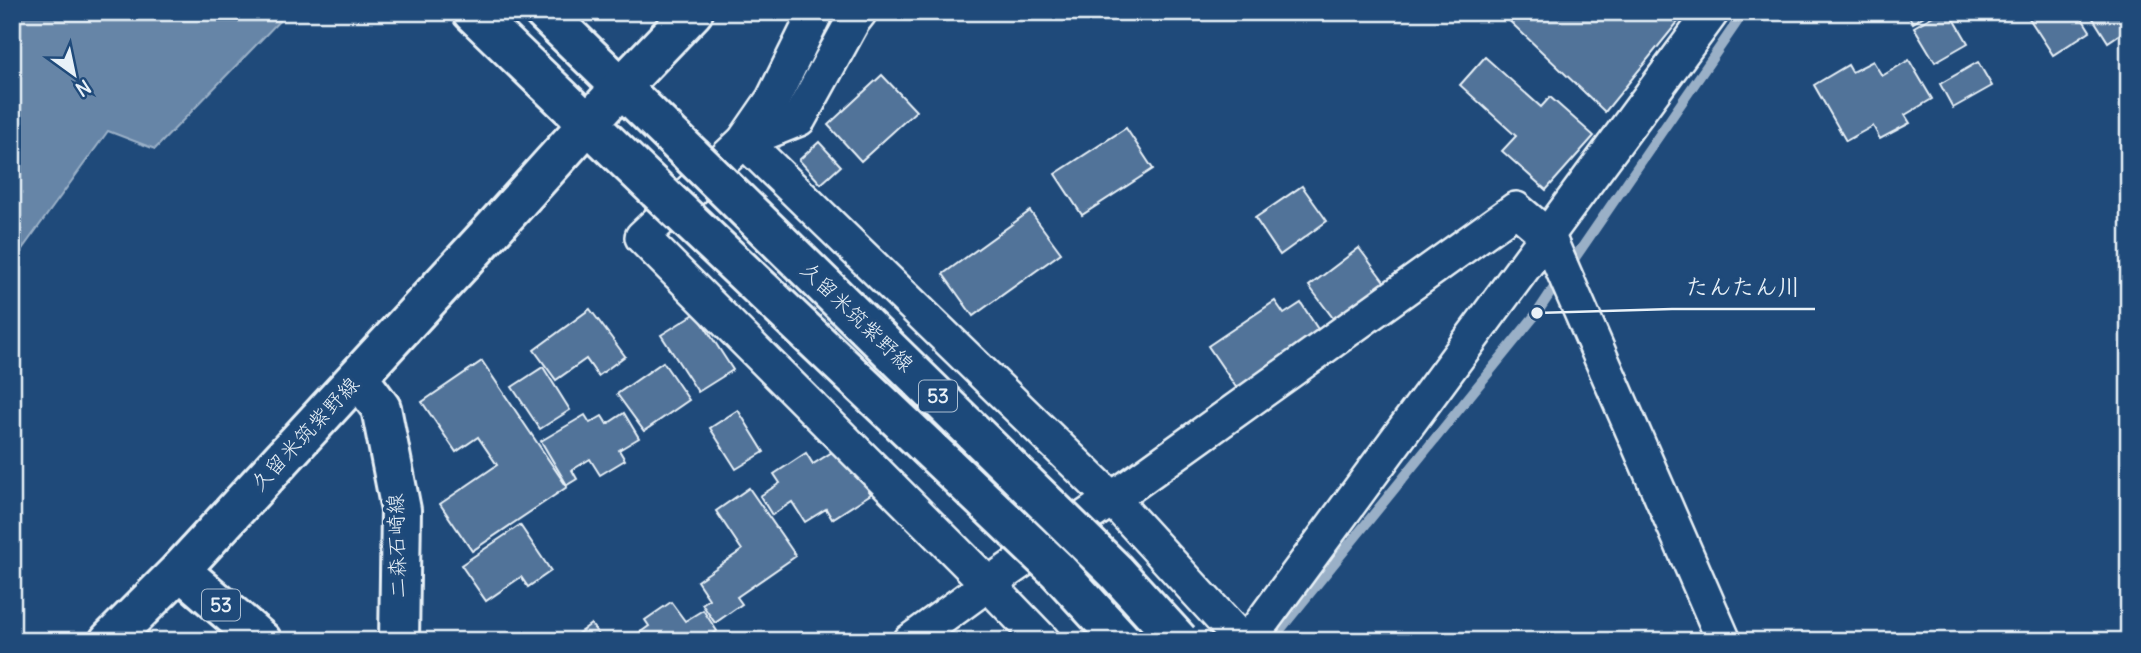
<svg xmlns="http://www.w3.org/2000/svg" width="2141" height="653" font-family="Delius,'Klee One',sans-serif">
  <style>
    .water { fill: #6685a7; stroke: #9ab0c7; stroke-width: 2 }
    .lines { fill: none; stroke-linecap: round; stroke-linejoin: round }
    .stream { stroke: #9ab0c7; stroke-width: 10 }
    .building { fill: #517399; stroke: #e8f1f8; stroke-width: 2 }
    .street-casing { stroke: #e8f1f8; stroke-width: 38 }
    .secondary-casing { stroke: #e8f1f8; stroke-width: 44 }
    .primary-casing { stroke: #e8f1f8; stroke-width: 44 }
    .street { stroke: #1f4a7a; stroke-width: 33 }
    .secondary { stroke: #1f4a7a; stroke-width: 38 }
    .primary { stroke: #1f4a7a; stroke-width: 38 }
    .primary-bridge-casing { stroke: #e8f1f8; stroke-width: 44; stroke-linecap: butt }
    .primary-bridge { stroke: #1f4a7a; stroke-width: 38 }
    .labels { text-anchor: middle; stroke-width: 7; stroke-linejoin: round; paint-order: stroke }
    .shield { fill: #1f4a7a; stroke: #acbfd2; stroke-width: 2 }
    .shield-label { font-size: 19px; font-weight: bold; fill: #e8f1f8 }
    .street-label { font-size: 21px; fill: #e8f1f8; stroke: #1f4a7a }
    .leader { fill: none; stroke: #e8f1f8; stroke-width: 2.5 }
    .callout-dot { fill: #e8f1f8; stroke: #1f4a7a; stroke-width: 2.5 }
    .callout-label { font-size: 23px; text-anchor: middle; font-weight: bold; fill: #e8f1f8; stroke: #1f4a7a; stroke-width: 7; stroke-linejoin: round; paint-order: stroke }
  </style>
  <rect width="100%" height="100%" fill="#1f4a7a"/>
  <filter id="ink" filterUnits="userSpaceOnUse"><feTurbulence type="fractalNoise" baseFrequency=".0143" numOctaves="2"/><feDisplacementMap in="SourceGraphic" scale="14" xChannelSelector="R" yChannelSelector="G"/><feConvolveMatrix kernelMatrix="1 2 1 2 8 2 1 2 1" color-interpolation-filters="sRGB"/></filter>
  <g filter="url(#ink)">
    <path class="water" d="M12,12H288L155,149L108,131L12,263Z"/>
    <g class="lines">
      <g class="stream">
        <path d="M1568,268L1744,12"/>
        <path d="M1271,641L1537,313L1559,280"/>
      </g>
    </g>
    <g class="building">
      <path d="M1500,12H1686L1605,112Z"/>
      <path d="M1906,12H1930L1913,23Z"/>
      <path d="M1940,12H1950L1968,43L1935,62L1914,27Z"/>
      <path d="M2025,12H2078L2090,31L2053,55Z"/>
      <path d="M2089,12H2129V28L2108,42Z"/>
      <path d="M1485,57L1541,107L1550,97L1594,136L1546,190L1502,151L1516,136L1460,85Z"/>
      <path d="M1909,60L1932,99L1905,115L1910,123L1880,139L1873,126L1846,141L1814,85L1848,65L1852,72L1873,61L1882,76Z"/>
      <path d="M1978,62L1992,86L1953,108L1940,84Z"/>
      <path d="M882,75L916,111L861,161L828,125Z"/>
      <path d="M1126,128L1153,169L1082,215L1055,174Z"/>
      <path d="M819,142L841,166L821,184L799,160Z"/>
      <path d="M1302,186L1327,221L1280,255L1255,218Z"/>
      <path d="M1030,211L1061,253L973,316L943,274Z"/>
      <path d="M1359,248L1389,288L1339,326L1309,286Z"/>
      <path d="M1275,301L1284,314L1301,303L1321,334L1238,390L1208,346Z"/>
      <path d="M590,309L625,356L598,376L586,359L556,380L534,350Z"/>
      <path d="M696,313L733,370L698,392L661,335Z"/>
      <path d="M482,361L567,487L472,551L440,504L497,465L478,437L456,452L422,402Z"/>
      <path d="M663,362L689,400L644,431L617,394Z"/>
      <path d="M543,367L570,410L540,429L512,387Z"/>
      <path d="M738,410L764,452L736,469L710,428Z"/>
      <path d="M624,413L639,438L619,450L625,460L600,475L590,459L572,470L577,479L567,485L541,441L585,415L590,423L602,416L607,424Z"/>
      <path d="M840,447L871,494L832,519L826,509L805,522L792,502L772,515L760,496L780,483L774,474L806,453L813,464Z"/>
      <path d="M749,488L796,556L737,597L742,604L715,623L702,604L709,599L697,581L742,550L716,511Z"/>
      <path d="M520,525L551,571L528,587L521,577L486,601L461,565Z"/>
      <path d="M671,602L685,621L703,610L717,631L703,641H628L649,626L645,620Z"/>
      <path d="M591,624L603,641H579L576,635Z"/>
    </g>
    <g class="lines">
      <g class="street-casing">
        <g id="street">
          <path d="M816,12L773,99L744,141L642,237L988,584L1043,641"/>
          <path d="M860,12L853,21L799,119L744,141L1112,499L1242,641"/>
          <path d="M910,641L988,584L1112,499L1516,209L1548,236L1724,641"/>
          <path d="M1248,641L1712,12"/>
        </g>
      </g>
      <g class="secondary-casing">
        <g id="secondary">
          <path d="M621,87L693,12"/>
          <path d="M358,377L381,408L401,510L399,641"/>
          <path d="M109,641L180,570"/>
        </g>
      </g>
      <g class="primary-casing">
        <g id="primary">
          <path d="M472,12L657,190"/>
          <path d="M544,12L692,156"/>
          <path d="M262,641L180,570L484,239L621,87"/>
        </g>
      </g>
      <use href="#street" class="street"/>
      <use href="#secondary" class="secondary"/>
      <use href="#primary" class="primary"/>
      <g class="primary-bridge-casing">
        <g id="primary-bridge">
          <path d="M692,156L1116,572L1179,641"/>
          <path d="M657,190L1057,570L1122,641"/>
        </g>
      </g>
      <use href="#primary-bridge" class="primary-bridge"/>
    </g>
  </g>
  <g class="labels">
    <g class="shield">
      <rect x="919" y="380.5" width="38" height="31" rx="5"/>
      <rect x="202" y="589.5" width="38" height="31" rx="5"/>
    </g>
    <g class="shield-label">
      <text x="938" y="403">53</text>
      <text x="221" y="612">53</text>
    </g>
    <g class="street-label">
      <text transform="translate(857 317) rotate(44)" y="7">久留米筑紫野線</text>
      <text transform="translate(305 434) rotate(-47)" y="7">久留米筑紫野線</text>
      <text transform="translate(397 546) rotate(-92)" y="7">二森石崎線</text>
    </g>
  </g>
  <path class="leader" d="M1537 313L1672 309H1815"/>
  <circle class="callout-dot" cx="1537" cy="313" r="7"/>
  <g class="callout-label">
    <text x="1743" y="295">たんたん川</text>
  </g>
  <rect width="2141" height="653" fill="none" stroke="#1f4a7a" stroke-width="42"/>
  <rect x="21" y="21" width="2099" height="611" fill="none" stroke="#e8f1f8" stroke-width="2.5" filter="url(#ink)"/>
  <g transform="translate(74 74) rotate(147)" stroke="#1f4a7a" stroke-width="5" paint-order="stroke">
  <path d="M0-5L12 26L0 18L-12 26Z" fill="#e8f1f8"/>
  <text y="-10" font-size="19" font-weight="bold" text-anchor="middle" fill="#e8f1f8">N</text>
  </g>
</svg>
